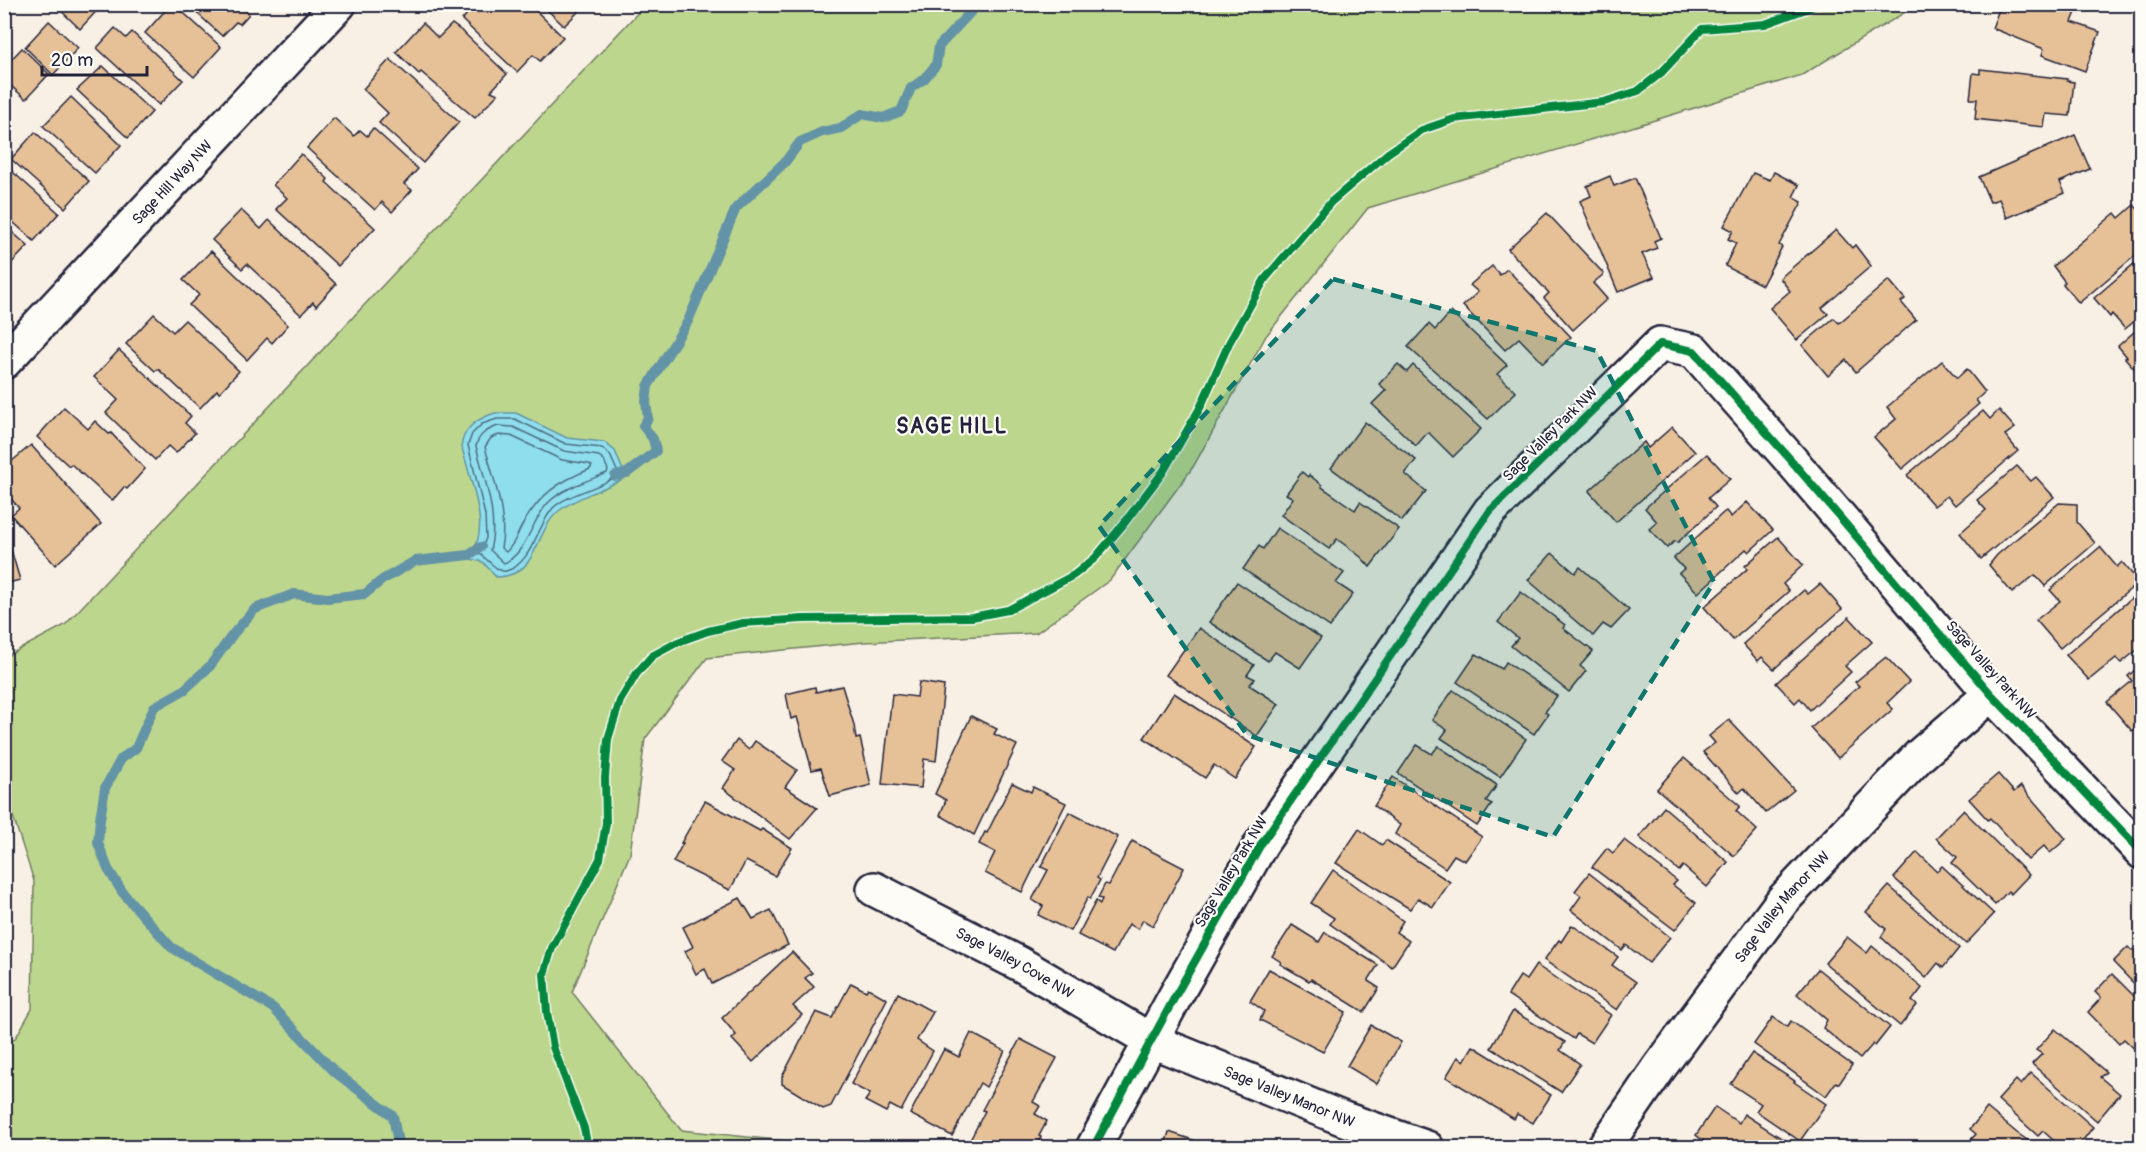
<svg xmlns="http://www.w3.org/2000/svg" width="2146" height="1152" font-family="Pangolin,sans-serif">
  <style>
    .green { fill: #bdd68d; stroke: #707c64; stroke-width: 1.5 }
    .water { fill: #8fdeed; stroke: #6393a6; stroke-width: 1.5 }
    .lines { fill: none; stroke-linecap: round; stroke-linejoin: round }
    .shore { stroke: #4e6d82; stroke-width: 1.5 }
    .stream { stroke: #6393a6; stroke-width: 10 }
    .building { fill: #e6c097; stroke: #22223b; stroke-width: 1.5 }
    .minor-casing { stroke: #22223b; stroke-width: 38 }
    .minor { stroke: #fdfcf7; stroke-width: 33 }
    .cycleway-casing { stroke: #fdfcf7; stroke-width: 11 }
    .cycleway { stroke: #00873e; stroke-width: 8 }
    .marked { fill: #0f766e; fill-opacity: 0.2; stroke: #0f766e; stroke-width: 4.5; stroke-dasharray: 12 8; stroke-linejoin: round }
    .labels { text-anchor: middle; stroke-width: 4.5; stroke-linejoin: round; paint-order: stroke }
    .street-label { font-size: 15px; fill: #22223b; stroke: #fdfcf7 }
    .district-label { font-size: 21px; font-weight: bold; letter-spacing: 1.5px; fill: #22223b; stroke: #fdfcf7 }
  </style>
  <rect width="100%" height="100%" fill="#f8f0e4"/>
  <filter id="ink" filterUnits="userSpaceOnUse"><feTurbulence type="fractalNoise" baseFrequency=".0167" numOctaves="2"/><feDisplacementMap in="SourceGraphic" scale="12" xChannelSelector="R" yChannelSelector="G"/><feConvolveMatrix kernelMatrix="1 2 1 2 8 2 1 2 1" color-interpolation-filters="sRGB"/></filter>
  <g filter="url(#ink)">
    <path class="green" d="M645,5H1914L1904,13L1802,75L1368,208L1266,336L1193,467L1110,580L1036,633L864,642L707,658L645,739L630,854L572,992L681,1130L844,1147L5,1148V1048L16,1037L32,1009L34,881L5,792V657L65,625Z"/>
    <path class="water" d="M495,413H516L567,438L604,442L615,451L622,468L627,473L626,477C605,490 580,495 560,510C533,531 541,576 496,577L483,562L471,559L469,555C491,533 473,491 467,465C465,458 461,449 462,442C466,425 480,418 495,413Z"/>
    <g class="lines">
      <g class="shore">
        <path d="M497,419H515L566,444L602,448L610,455L618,473C608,487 569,492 553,508C537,526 532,564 506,571C498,573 486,558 480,554L486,538L485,515L468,445L472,434L482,424Z"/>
        <path d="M498,426L513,427L564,451L599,456L604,460L608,470L607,473C589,480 561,489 548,503C531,521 527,553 504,563L490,550C499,517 484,478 476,446C479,434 487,430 498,426Z"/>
        <path d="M499,435L511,436L562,460L589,464L592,466L590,469C558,482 540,494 523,524C517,534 515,544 506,552L501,548C508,516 493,477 485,447L491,438Z"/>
      </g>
      <g class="stream">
        <path d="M615,476L627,473L656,451L653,439L643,426L648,418L646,402L648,386L688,321L736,208L785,162L800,142L822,132L841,128L862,114L883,118L901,111L911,88L924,79L936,65L939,46L978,4"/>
        <path d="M399,1148L393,1116L335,1072L273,1008L171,947L123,893L108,869L98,843L100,819L105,788L121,759L136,748L154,707L184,690L210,666L233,634L255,609L294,594L327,598L365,594L382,580L415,561L469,555L481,547"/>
      </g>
    </g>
    <g class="building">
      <path d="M54,4H103L80,29Z"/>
      <path d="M171,4H174L221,47L194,77L145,33Z"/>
      <path d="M187,4H240L249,14L240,24L236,22L222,36Z"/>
      <path d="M475,4H529L563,37L540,61L533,55L517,72L462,20Z"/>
      <path d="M541,4H586L564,26Z"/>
      <path d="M2001,4H2064L2077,10L2072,22L2100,32L2085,71L2042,55L2044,49L1992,28Z"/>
      <path d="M49,21L78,48L53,75L25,47Z"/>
      <path d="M423,23L438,38L452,24L463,32L507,74L491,91L498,94L475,118L421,72L419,74L396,52Z"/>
      <path d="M115,28L126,38L132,32L183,80L159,105L97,48Z"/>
      <path d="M22,48L49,74L26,99L4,80V67Z"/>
      <path d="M390,59L459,122L423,163L379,123L388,113L363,89Z"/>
      <path d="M103,66L152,112L128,138L77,90Z"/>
      <path d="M1980,69L2067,79V81L2074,82L2070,116L2046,114L2044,127L1975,119L1977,99H1970L1973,73L1980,74Z"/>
      <path d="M71,97L121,145L95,173L43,126Z"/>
      <path d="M334,118L354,136L360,130L367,136L373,128L418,169L404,184L412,190L392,212L382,202L375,210L307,148Z"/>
      <path d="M35,132L89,181L65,208L11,159Z"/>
      <path d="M2075,135L2090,169L2060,182L2065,193L2007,218L1999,199L1990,202L1979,177Z"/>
      <path d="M301,154L328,179L326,182L375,228L338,266L276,209L287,198L273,185Z"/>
      <path d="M6,166L59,213L34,241L4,214V168Z"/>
      <path d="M1774,172L1799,185L1793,197L1802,202L1779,245L1782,247L1762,285L1725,266L1736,243L1728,239L1733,231L1724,226L1753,173L1770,180Z"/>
      <path d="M1610,176L1614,186L1635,178L1661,238L1654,241L1657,248L1642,254L1654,277L1618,292L1580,201L1591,196L1587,186Z"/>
      <path d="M2134,205L2142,214V250L2079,303L2063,284L2065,282L2053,266L2115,213L2119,218Z"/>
      <path d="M241,210L261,229L269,220L336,284L316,306L313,302L301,315L247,264L242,269L212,240Z"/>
      <path d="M1547,213L1604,274L1593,283L1607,299L1573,330L1544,298L1549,293L1508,249Z"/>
      <path d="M4,225L28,246L4,271Z"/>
      <path d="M1836,230L1852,248L1855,245L1871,266L1822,308L1828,314L1797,340L1770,308L1790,291L1780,278Z"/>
      <path d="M211,251L288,325L272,343L267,338L247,360L189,305L199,295L183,280Z"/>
      <path d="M2142,257V315L2125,329L2112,314L2110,317L2094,298Z"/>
      <path d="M1492,266L1500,275L1507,269L1571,337L1543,363L1519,338L1505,350L1463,306L1478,292L1470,285Z"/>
      <path d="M1889,280L1905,299L1901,302L1916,320L1856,372L1846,360L1828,376L1802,345L1834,318L1839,323Z"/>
      <path d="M1451,312L1507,365L1497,374L1516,392L1488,419L1408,347L1429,324L1435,330Z"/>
      <path d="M154,314L173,332L185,320L239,371L219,393L217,390L200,408L158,369L155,371L126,344Z"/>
      <path d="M2142,325V377L2125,358L2127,357L2118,346Z"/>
      <path d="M119,350L191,416L185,423L195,433L176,453L168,446L155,460L106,413L118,400L94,377Z"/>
      <path d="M1942,361L1957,378L1967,369L1985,392L1976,400L1979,404L1902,469L1874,437L1896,419L1887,407Z"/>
      <path d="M1398,364L1407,372L1413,365L1481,429L1453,457L1428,432L1416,446L1372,404L1386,390L1379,384Z"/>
      <path d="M64,407L88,429L95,421L109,434L111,433L145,469L127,489L124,487L112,501L71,464L69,466L37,437Z"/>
      <path d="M1999,410L2015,428L2005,435L2018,451L1955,505L1947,496L1934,506L1907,475L1983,411L1990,419Z"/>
      <path d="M1365,422L1416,460L1405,474L1426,491L1402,521L1331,468Z"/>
      <path d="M1672,427L1695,452L1616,522L1589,491L1644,442L1648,448Z"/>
      <path d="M31,445L101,524L55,565L11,515L19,508L4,491V468Z"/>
      <path d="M1707,454L1730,479L1708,498L1716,507L1677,543L1675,541L1667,548L1649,529L1657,522L1645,508Z"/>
      <path d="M2017,466L2031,481L2036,477L2054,497L1981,559L1960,533L1986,510L1977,500Z"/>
      <path d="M1302,472L1308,477L1309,475L1322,485V487L1355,510L1360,502L1399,529L1370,567L1361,557L1337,539L1329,549L1281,515L1293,498L1286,494Z"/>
      <path d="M1747,502L1773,530L1749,552L1746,549L1698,593L1679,573L1684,569L1674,558L1723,513L1726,511L1731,517Z"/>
      <path d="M2059,503L2077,504V522L2095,543L2045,586L2035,575L2012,593L1989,565L1997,555Z"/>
      <path d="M4,526L20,580L4,584Z"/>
      <path d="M1277,528L1344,573L1336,583L1353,594L1330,627L1243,569L1259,546L1263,549Z"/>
      <path d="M1778,537L1803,565L1783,584L1789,591L1733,640L1704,607L1747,569L1745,566Z"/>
      <path d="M2100,547L2117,567L2122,562L2139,582L2060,648L2036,620L2060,601L2050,590Z"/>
      <path d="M1552,553L1575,573L1580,567L1629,610L1611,629L1603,624L1593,636L1528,580Z"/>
      <path d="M1237,582L1321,638L1300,668L1275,652L1268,661L1209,622Z"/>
      <path d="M1820,584L1842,609L1774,669L1762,657L1758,661L1743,644L1804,590L1808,594Z"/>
      <path d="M2142,589V646L2121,663L2116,658L2089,680L2066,655Z"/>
      <path d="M1521,592L1565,625L1563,628L1593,651L1580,666L1586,671L1569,692L1511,646L1518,638L1498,622Z"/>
      <path d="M1849,617L1872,642L1845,666L1851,672L1810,710L1800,698L1795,703L1776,683Z"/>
      <path d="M1199,628L1254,665L1247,675L1255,679L1249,685L1279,704L1257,736L1166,675Z"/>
      <path d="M1476,654L1502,669L1506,662L1557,696L1545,712L1548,714L1534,734L1457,682Z"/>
      <path d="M1886,657L1909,682L1887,703L1893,709L1838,758L1811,728L1859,686L1855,682Z"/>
      <path d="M2142,664V724L2132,731L2107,702L2132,681L2128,676Z"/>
      <path d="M919,682L944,686L936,761L924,759L921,788L882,784L892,694L917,697Z"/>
      <path d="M842,686L854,725L856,739L860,738L871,785L830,796L821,768L812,770L797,717L791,719L786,694L815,687L816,692Z"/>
      <path d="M1453,690L1526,739L1500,777L1441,738L1447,730L1432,720Z"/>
      <path d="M1174,693L1256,747L1235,779L1214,765L1205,778L1144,738Z"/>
      <path d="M971,716L997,729L994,734L1017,745L974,835L940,815L946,800L935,794Z"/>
      <path d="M1729,720L1794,790L1766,813L1744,788L1739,793L1703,752L1715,743L1709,736Z"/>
      <path d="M737,740L749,750L755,741L797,770L785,787L817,808L790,839L723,788L735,770L722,761Z"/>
      <path d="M1417,745L1432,754L1438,746L1497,785L1486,801L1492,804L1477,826L1398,773Z"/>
      <path d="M1684,758L1740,806L1736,811L1757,830L1734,856L1657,789Z"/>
      <path d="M1998,774L2014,792L2021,786L2066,839L2050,853L2044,846L2028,860L1990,818L1988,820L1969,799Z"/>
      <path d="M1393,777L1482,837L1465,861L1454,855L1445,868L1395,834L1400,825L1374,806Z"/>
      <path d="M1012,783L1031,792L1033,787L1066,803L1022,892L985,873L995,852L979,844L985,832L987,833Z"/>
      <path d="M705,801L760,831L762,829L792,848L775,876L746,861L730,890L673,862L683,843H681Z"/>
      <path d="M1664,807L1728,862L1707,887L1683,866L1679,871L1639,837Z"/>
      <path d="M1963,810L2029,875L2011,894L2008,891L1995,905L1952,863L1957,857L1936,838Z"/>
      <path d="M1069,812L1118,837L1097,878L1100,880L1090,899L1088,897L1070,931L1038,915L1043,906L1032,900L1048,870L1041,867Z"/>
      <path d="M1359,829L1382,845L1386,840L1450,882L1433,907L1418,898L1410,909L1336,863Z"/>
      <path d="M1624,840L1677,881L1673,885L1696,903L1675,930L1592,867L1607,848L1613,853Z"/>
      <path d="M1132,841L1184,868L1153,926L1143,920L1138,929L1129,924L1113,953L1078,935L1096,901L1100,904L1102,899L1098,898L1105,884L1109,885Z"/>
      <path d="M1917,852L1937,871L1942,866L1994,914L1966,944L1894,878Z"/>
      <path d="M1333,870L1403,921L1396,932L1409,941L1392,967L1330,924L1334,918L1311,903Z"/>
      <path d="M1589,873L1670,937L1649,963L1626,945L1622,950L1571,910L1581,896L1575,891Z"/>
      <path d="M1889,886L1959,948L1943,968L1938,963L1926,978L1881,937L1886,929L1866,912Z"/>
      <path d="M740,898L753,919L771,910L788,945L712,984L705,969L696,974L685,951L693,947L683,927Z"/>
      <path d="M1292,925L1319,942L1325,932L1378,965L1368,981L1379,988L1364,1012L1311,979L1309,981L1280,964L1281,962L1272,956Z"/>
      <path d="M1572,925L1618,957L1612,965L1636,982L1617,1010L1544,960L1559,940L1561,942Z"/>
      <path d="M1847,937L1867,953L1872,946L1922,988L1912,1001L1917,1005L1900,1026L1825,963Z"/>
      <path d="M2142,941V992L2113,962L2128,947L2132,951Z"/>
      <path d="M792,952L812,973L805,978L814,987L793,1006L802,1015L753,1062L732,1039L736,1035L722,1018Z"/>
      <path d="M1536,965L1611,1015L1592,1043L1577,1034L1574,1039L1508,995L1520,976L1526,980Z"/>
      <path d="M1269,969L1346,1012L1323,1052L1260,1020L1264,1011L1250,1001Z"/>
      <path d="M1818,969L1890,1027L1875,1046L1873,1044L1860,1059L1823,1028L1827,1020L1797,994Z"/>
      <path d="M2112,974L2142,1004V1056L2124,1039L2119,1044L2088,1012L2101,998L2095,992Z"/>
      <path d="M851,983L866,991L868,988L887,999L831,1106L823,1109L782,1084V1077L816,1012L832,1018Z"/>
      <path d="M898,993L933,1012L917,1040L933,1051L901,1111L890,1105L886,1112L865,1101L870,1094L851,1084L882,1027Z"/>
      <path d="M1513,1011L1565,1042L1560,1050L1580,1064L1561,1092L1491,1048Z"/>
      <path d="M1773,1017L1787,1027L1791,1021L1852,1065L1839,1084L1836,1082L1826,1096L1754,1044Z"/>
      <path d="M1371,1025L1401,1042L1377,1084L1347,1066Z"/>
      <path d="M2055,1029L2106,1072L2100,1077L2120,1094L2097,1121L2032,1064L2042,1054L2036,1050Z"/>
      <path d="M971,1033L1005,1051L986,1087L980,1083L952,1136L910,1114L944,1049L959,1057Z"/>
      <path d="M1020,1039L1057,1058L1033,1102L1040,1106L1035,1114L1047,1121L1039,1136L1041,1137L1036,1148H966L985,1111L982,1110Z"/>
      <path d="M1473,1046L1551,1095L1533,1123L1517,1114L1514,1119L1446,1077L1458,1057L1464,1061Z"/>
      <path d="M1752,1053L1795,1081L1794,1082L1826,1104L1800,1141L1756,1111L1761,1104L1731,1084Z"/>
      <path d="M2031,1073L2093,1127L2077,1148H2062L2043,1131L2038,1136L1998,1100L2016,1080L2021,1085Z"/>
      <path d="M1715,1107L1739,1123L1744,1114L1795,1147L1712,1148L1696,1135Z"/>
      <path d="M1987,1108L2017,1133L2039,1148H1969L1966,1145L1976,1134L1970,1129Z"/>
      <path d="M1169,1132L1202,1143L1201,1148H1164Z"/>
    </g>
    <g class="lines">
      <g class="minor-casing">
        <g id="minor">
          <path id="s1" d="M4,362L339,4"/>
          <path id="s2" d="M874,889L1020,964L1152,1041L1344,1119L1427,1148"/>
          <path d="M1093,1148L1177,993L1261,844L1490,511L1660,344L1694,351L1790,459L1991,694L2142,852"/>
          <path id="s3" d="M1604,1148L1659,1068L1783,900L1919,756L1991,694"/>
        </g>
      </g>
      <use href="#minor" class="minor"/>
      <g class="cycleway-casing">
        <g id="cycleway">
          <path d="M588,1148L584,1128L553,1047L547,1012L544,974L552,948L600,859L606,823L605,778L608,739L620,701L637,673L652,656L678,642L708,631L743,623L803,619L972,617L1008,610L1074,575L1095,558L1122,526L1163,472L1200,408L1229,343L1265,279L1331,202L1388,153L1422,130L1454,119L1604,102L1638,91L1662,72L1702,29L1765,24L1820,4"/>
          <path d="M1093,1148L1177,993L1261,844L1490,511L1660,344L1694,351L1790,459L1991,694L2142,852"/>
        </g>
      </g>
      <use href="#cycleway" class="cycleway"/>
    </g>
  </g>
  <path class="marked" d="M1333,279L1597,351L1714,582L1553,837L1247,735L1099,526Z"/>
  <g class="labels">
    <g class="street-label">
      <text dy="5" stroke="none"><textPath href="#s1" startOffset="246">Sage Hill Way NW</textPath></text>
      <text transform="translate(1550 434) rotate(-45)" y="5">Sage Valley Park NW</text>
      <text transform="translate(1991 670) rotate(48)" y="5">Sage Valley Park NW</text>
      <text transform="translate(1231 872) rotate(-59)" y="5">Sage Valley Park NW</text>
      <text dy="5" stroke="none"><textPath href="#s3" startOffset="300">Sage Valley Manor NW</textPath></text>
      <text dy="5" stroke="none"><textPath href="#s2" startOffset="159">Sage Valley Cove NW</textPath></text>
      <text dy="5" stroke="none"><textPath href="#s2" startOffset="465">Sage Valley Manor NW</textPath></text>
    </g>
    <g class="district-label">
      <text x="952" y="433">SAGE HILL</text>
    </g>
  </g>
  <rect width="2146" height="1152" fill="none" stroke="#fdfcf7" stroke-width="24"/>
  <rect x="12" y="12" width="2122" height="1128" fill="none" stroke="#22223b" stroke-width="2" filter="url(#ink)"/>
  <path d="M42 66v9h105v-9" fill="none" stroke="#22223b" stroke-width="3"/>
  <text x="51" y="66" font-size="18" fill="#22223b" stroke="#fdfcf7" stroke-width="4.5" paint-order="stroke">20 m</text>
</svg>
